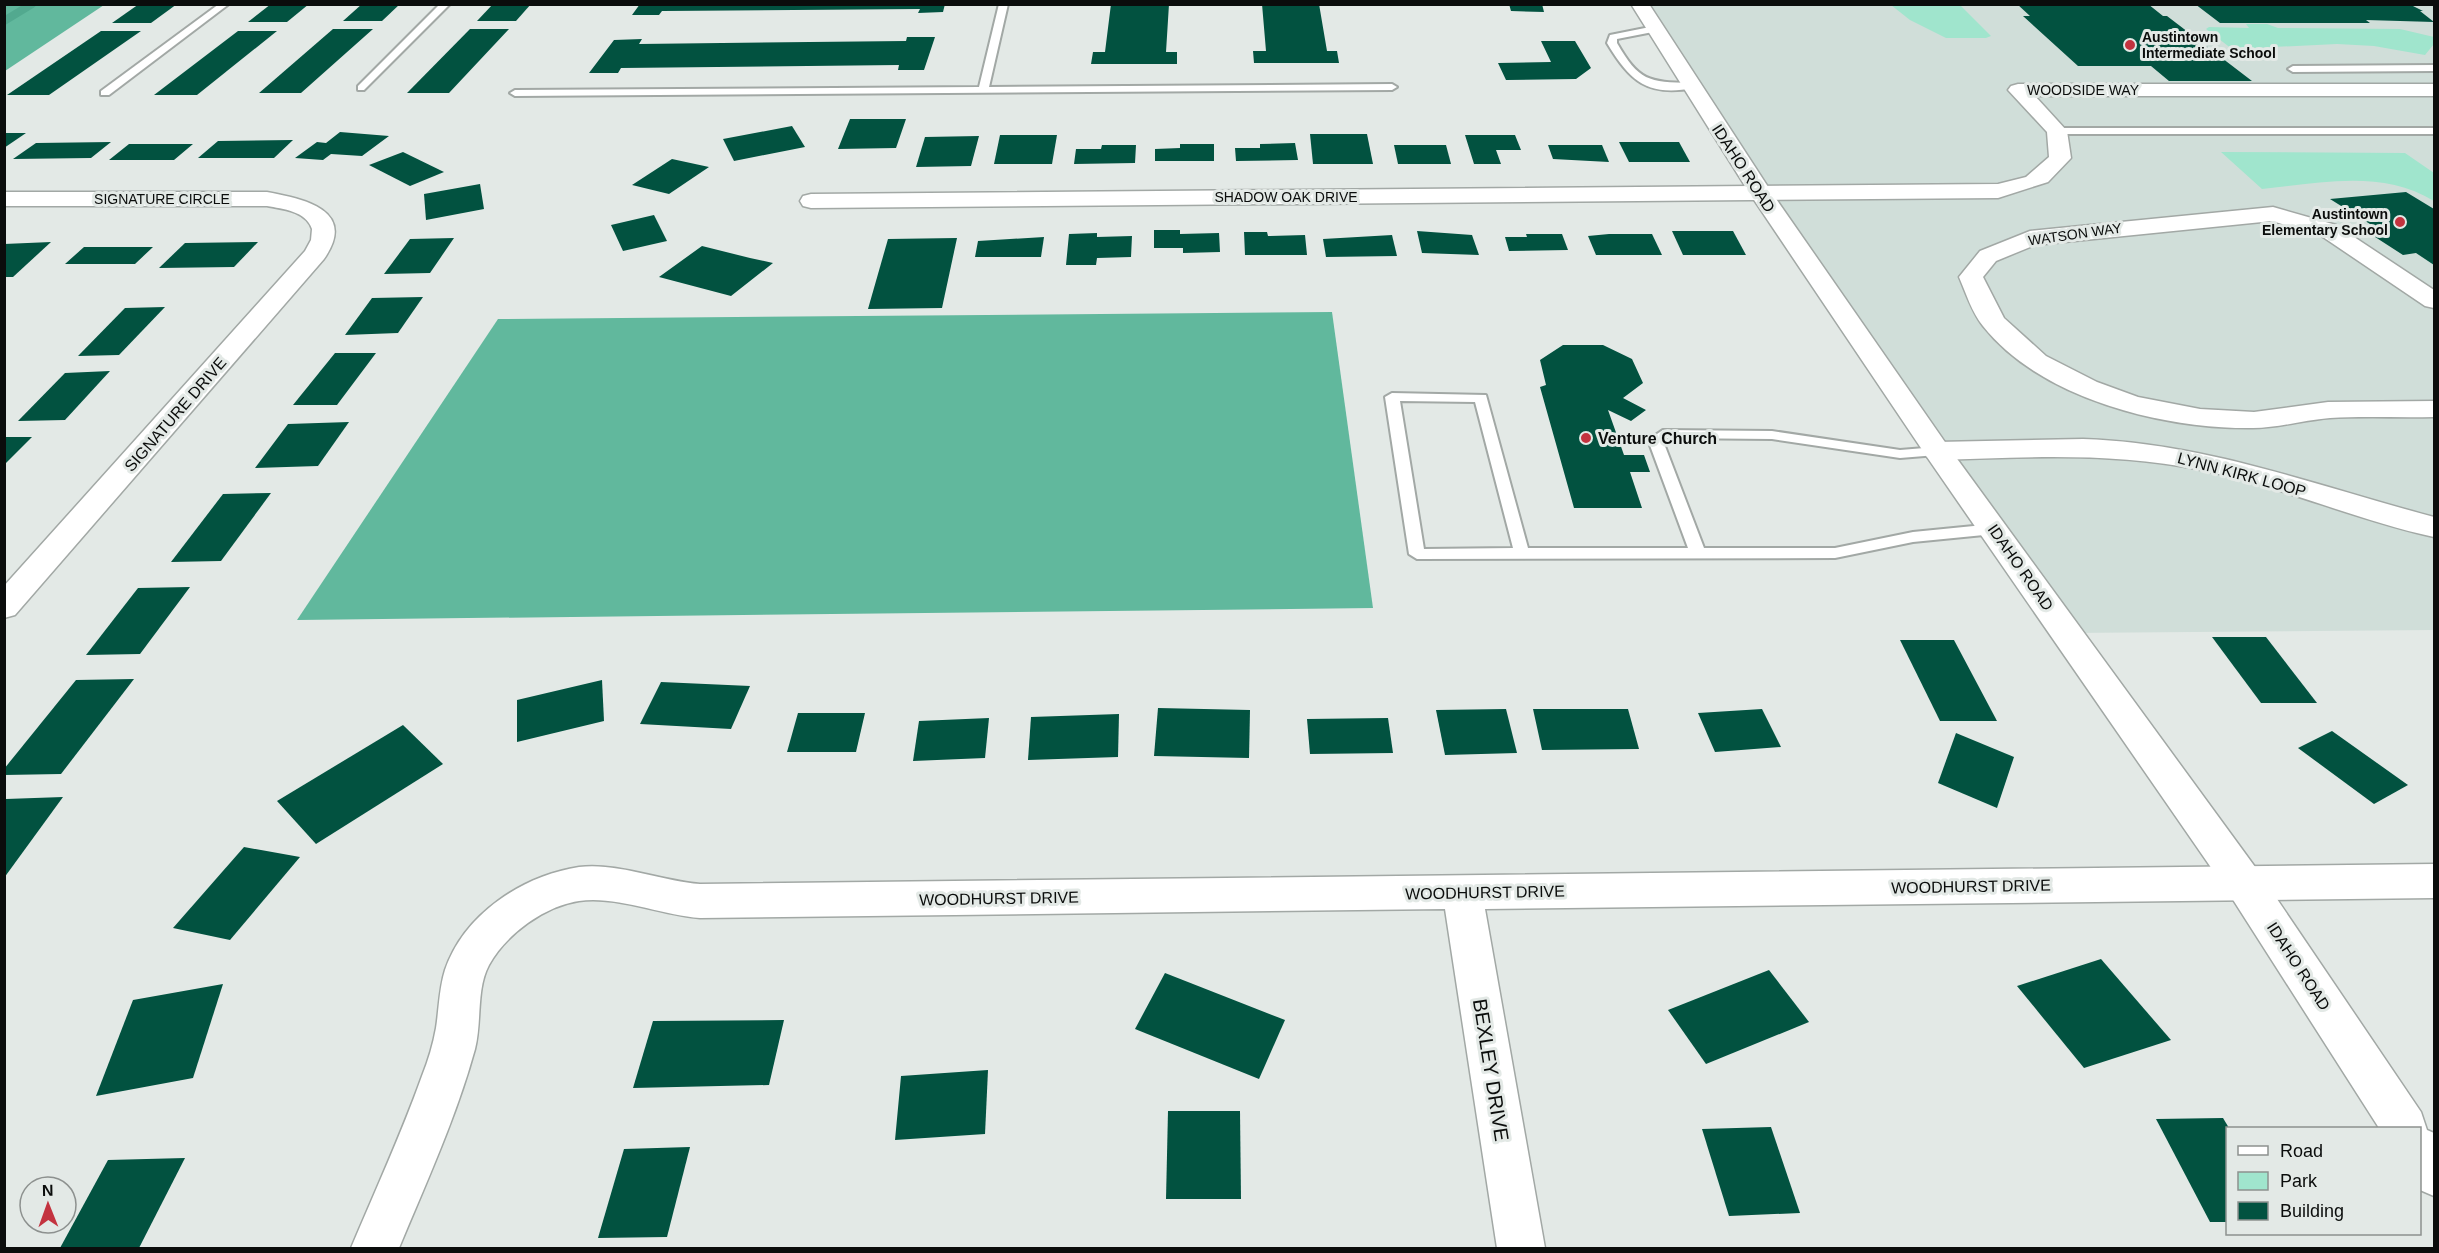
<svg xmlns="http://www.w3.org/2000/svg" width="2439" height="1253" font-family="Helvetica,sans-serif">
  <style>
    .built { fill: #d0ded9 }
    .green { fill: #a0e5cd }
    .forest { fill: #61b89d }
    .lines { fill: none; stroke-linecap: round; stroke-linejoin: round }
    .stream { stroke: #52a98f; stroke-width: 8 }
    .building { fill: #025240 }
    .service-casing { stroke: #a2a8a5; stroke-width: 4 }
    .minor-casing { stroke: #a2a8a5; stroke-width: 3 }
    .tertiary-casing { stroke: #a2a8a5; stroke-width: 3 }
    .service { fill: #fff; fill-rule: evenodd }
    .minor { fill: #fff; fill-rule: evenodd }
    .tertiary { fill: #fff; fill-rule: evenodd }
    .poi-dot { fill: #c3333f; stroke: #e3e9e6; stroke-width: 2 }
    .labels { text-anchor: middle; stroke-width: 6; stroke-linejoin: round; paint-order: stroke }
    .far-poi-label { font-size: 14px; font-weight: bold; fill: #0b0d0c; stroke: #e3e9e6; text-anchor: start }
    .far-street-label { font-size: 14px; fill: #0b0d0c; stroke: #e3e9e6 }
    .street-label { font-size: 16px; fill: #0b0d0c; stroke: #e3e9e6 }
    .poi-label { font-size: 16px; font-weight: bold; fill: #0b0d0c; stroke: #e3e9e6; text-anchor: start }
    .near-street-label { font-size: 20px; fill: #0b0d0c; stroke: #e3e9e6 }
  </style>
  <rect width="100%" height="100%" fill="#e3e9e6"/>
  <path class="built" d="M1640,5H2434V630L2068,633Z"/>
  <g class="green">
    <path d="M1891,5H1960L1991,36L1986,38H1946L1910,20Z"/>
    <path d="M2246,24H2267L2278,28L2400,29L2434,37V44L2425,55L2374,46L2337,44L2232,49L2206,29L2209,27L2249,28Z"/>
    <path d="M2221,152L2405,153L2434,173V201C2382,169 2321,183 2262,189Z"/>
  </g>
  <g class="forest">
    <path d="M5,4H104V5L5,71Z"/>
    <path d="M1332,312L1373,608L297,620L498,319Z"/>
  </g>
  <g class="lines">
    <path class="stream" d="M4,21L32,4"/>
  </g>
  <g class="building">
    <path d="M139,4H177L151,23H112Z"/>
    <path d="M271,4H309L287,22H248Z"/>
    <path d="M362,4H400L382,21H343Z"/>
    <path d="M493,4H531L516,21H477Z"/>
    <path d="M640,4H945L943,12L918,13L920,9L662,11L659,15H632Z"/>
    <path d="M1111,4H1169L1166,52H1177V64H1091L1093,52H1105Z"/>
    <path d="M1262,4H1319L1327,51H1337L1339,63H1254L1253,51H1266Z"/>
    <path d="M1509,4H1542L1544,12L1511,11Z"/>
    <path d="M2017,4H2148L2163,16H2167L2252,81H2169L2151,66H2078L2023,16H2030Z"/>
    <path d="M2195,4H2409L2423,11H2420L2434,22L2366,20L2370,23H2220Z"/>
    <path d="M333,29H373L301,93H259Z"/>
    <path d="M470,29H509L449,93H407Z"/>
    <path d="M101,31H141L49,95H7Z"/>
    <path d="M238,31H277L197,95H154Z"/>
    <path d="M907,37H935L924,70H898L899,65L621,68L618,73H589L614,40L642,39L639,44L906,41Z"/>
    <path d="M1541,41H1575L1591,68L1576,79L1506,80L1498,63L1551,62Z"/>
    <path d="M850,119H906L896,148L838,149Z"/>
    <path d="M792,126L805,147L734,161L723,139Z"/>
    <path d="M340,132L389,136L362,156L331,154L323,160L295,158L317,142L326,143Z"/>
    <path d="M4,133H26L4,148Z"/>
    <path d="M1310,134H1367L1373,164H1313Z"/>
    <path d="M1000,135H1057L1052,164H994Z"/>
    <path d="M1465,135H1515L1521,150H1496L1501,164H1474Z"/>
    <path d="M979,136L971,166L916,167L925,137Z"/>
    <path d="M293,140L274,158H198L218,141Z"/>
    <path d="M111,142L91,158L13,159L36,143Z"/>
    <path d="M1619,142H1679L1690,162H1629Z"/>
    <path d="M1295,143L1298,160L1236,161L1235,148H1260V144Z"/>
    <path d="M129,144H193L174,160H109Z"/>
    <path d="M1180,144H1214V161H1155V149L1180,148Z"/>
    <path d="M1102,145H1136L1135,163L1074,164L1076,149H1101Z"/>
    <path d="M1394,145H1446L1451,164H1398Z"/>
    <path d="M1548,145H1602L1609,162L1553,159Z"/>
    <path d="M403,152L444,172L410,186L369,165Z"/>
    <path d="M672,159L709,167L669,194L632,185Z"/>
    <path d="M480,184L484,209L426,220L424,194Z"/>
    <path d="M2406,192L2434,209V265L2416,253L2403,255L2372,235L2386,234L2330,199Z"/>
    <path d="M654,215L667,241L623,251L611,225Z"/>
    <path d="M1154,230H1180V234L1219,233L1220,252L1183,253V248H1154Z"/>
    <path d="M1417,231L1472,235L1479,255L1422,253Z"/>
    <path d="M1672,231H1733L1746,255H1683Z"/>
    <path d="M1244,232H1267L1268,236L1305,235L1307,255H1245Z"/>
    <path d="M1097,233V237L1132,236L1131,257L1097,258L1096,265H1066L1069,234Z"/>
    <path d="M1526,234H1562L1568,250L1509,251L1505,237H1527Z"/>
    <path d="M1609,234H1652L1662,255H1596L1588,236Z"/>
    <path d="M1392,235L1397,256L1326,257L1323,239Z"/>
    <path d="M1044,237L1041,257H975L978,241Z"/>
    <path d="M454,238L430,273L384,274L410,239Z"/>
    <path d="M957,238L942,308L868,309L888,239Z"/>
    <path d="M51,242L13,277H4V244Z"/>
    <path d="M258,242L234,267L159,268L185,243Z"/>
    <path d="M702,246L750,258L773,263L731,296L659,277Z"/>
    <path d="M84,247H153L135,264H65Z"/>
    <path d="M423,297L398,333L345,335L372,298Z"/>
    <path d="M165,307L119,355L78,356L125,308Z"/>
    <path d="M1563,345H1603L1632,359L1643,383L1623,398L1646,410L1631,421L1608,410L1624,455H1644L1650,472H1630L1642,508H1574L1540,387L1546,385L1540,360Z"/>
    <path d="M335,353H376L337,405H293Z"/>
    <path d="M110,371L65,420L18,421L65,373Z"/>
    <path d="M349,422L318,466L255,468L288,424Z"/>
    <path d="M4,437H32L4,465Z"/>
    <path d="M271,493L221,561L171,562L223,494Z"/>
    <path d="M190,587L140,654L86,655L138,588Z"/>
    <path d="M2212,637H2266L2317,703H2261Z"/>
    <path d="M1900,640H1954L1997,721H1940Z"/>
    <path d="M134,679L61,774L4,775V769L76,680Z"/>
    <path d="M602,680L604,721L517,742V700Z"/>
    <path d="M661,682L750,686L731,729L640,724Z"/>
    <path d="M1158,708L1250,710L1249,758L1154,756Z"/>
    <path d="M1506,709L1517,753L1445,755L1436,710Z"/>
    <path d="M1533,709H1628L1639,749L1542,750Z"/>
    <path d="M1762,709L1781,747L1715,752L1698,713Z"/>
    <path d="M798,713H865L856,752H787Z"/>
    <path d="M1119,714L1118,757L1028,760L1031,717Z"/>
    <path d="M989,718L985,758L913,761L919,721Z"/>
    <path d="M1388,718L1393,753L1310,754L1307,719Z"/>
    <path d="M403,725L443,764L316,844L277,801Z"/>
    <path d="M2332,731L2408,785L2374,804L2298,748Z"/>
    <path d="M1956,733L2014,757L1997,808L1938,783Z"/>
    <path d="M63,797L4,878V801L6,799Z"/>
    <path d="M244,847L300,857L230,940L173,928Z"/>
    <path d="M2101,959L2171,1040L2084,1068L2017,986Z"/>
    <path d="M1769,970L1809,1022L1706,1064L1668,1010Z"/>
    <path d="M1165,973L1285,1020L1259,1079L1135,1029Z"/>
    <path d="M223,984L193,1078L96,1096L133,1000Z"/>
    <path d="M784,1020L769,1085L633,1088L653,1021Z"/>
    <path d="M988,1070L985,1134L895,1140L901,1076Z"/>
    <path d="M1168,1111H1240L1241,1199H1166Z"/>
    <path d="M2223,1118L2229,1128L2228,1222H2210L2156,1119Z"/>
    <path d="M1771,1127L1800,1213L1729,1216L1702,1129Z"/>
    <path d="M690,1147L667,1237L598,1238L624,1149Z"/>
    <path d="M185,1158L139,1248H60L108,1160Z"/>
  </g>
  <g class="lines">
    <g class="service-casing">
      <g id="service">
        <path d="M219,4H229L109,95H101V91Z"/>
        <path d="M440,4H450L364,90H358V86Z"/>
        <path d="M999,4H1008L989,87L1392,84L1397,87L1392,90L515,96L510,93L515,90L979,87Z"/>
        <path d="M1655,26L1658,27V31L1617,39V43C1639,81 1648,82 1691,83L1696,86L1694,88C1647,97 1630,81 1607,43L1610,35Z"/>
        <path d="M2434,65V71L2293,72L2288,69L2293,66Z"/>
        <path d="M2434,128V134H2057L2052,131L2057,128Z"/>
        <path d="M1392,393L1486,395L1528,548H1688L1648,440L1663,430L1772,431L1900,450L1937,447L1944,451L1937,455L1900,458L1772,439L1666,438L1663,441L1704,548H1835L1913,532L1994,524L2002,529L1994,534L1913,542L1835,558L1417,559L1409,554L1385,397ZM1400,401L1475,402L1513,548L1424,549Z"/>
      </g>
    </g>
    <g class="minor-casing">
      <g id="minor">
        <path d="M2018,84H2434V96H2035L2067,131L2071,158L2048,182L1998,198L811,208L803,206L800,201L803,196L811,194L1998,184L2026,177L2049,157L2047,132L2008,90L2011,86Z"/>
        <path d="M4,192H267C304,199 358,210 324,259L15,615L4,618V586L305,251L311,240L312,229C306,211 283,209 267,206H4Z"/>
        <path d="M2273,207L2336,225L2434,290V308L2425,306L2320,235L2272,221L2035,245L1996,261L1983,277L2004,318L2046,356L2097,382L2138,397L2200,409L2254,412L2328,402L2434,401V417C2400,418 2364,416 2330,418C2304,420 2278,428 2253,428C2163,429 2041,399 1983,326C1972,313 1966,293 1959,277L1980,251L2030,231Z"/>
        <path d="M2083,439C2206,443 2317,486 2434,517V537C2355,520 2281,486 2201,470C2114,452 2026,457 1937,460L1927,457L1923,451L1927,445L1937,442Z"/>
        <path d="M2434,864V898L1485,909L1545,1248H1497L1445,909L700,918C662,915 614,895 579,901C545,906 506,934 489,965C476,989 482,1022 475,1049C456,1118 426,1183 399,1248H351C375,1191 401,1135 422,1076C428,1061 433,1045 436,1028C439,1009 439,989 445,970C464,914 522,876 579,867C616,862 662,881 700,884Z"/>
      </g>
    </g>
    <g class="tertiary-casing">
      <path id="tertiary" d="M1631,4H1649L1772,193L1947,445L2258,871L2421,1112L2427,1130L2434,1133V1196L2420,1190V1128H2379L2230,895L1927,457L1750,194Z"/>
    </g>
    <use href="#service" class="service"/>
    <use href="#minor" class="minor"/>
    <use href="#tertiary" class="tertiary"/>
  </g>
  <g class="poi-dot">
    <circle cx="2130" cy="45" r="6"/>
    <circle cx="2400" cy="222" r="6"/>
    <circle cx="1586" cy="438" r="6"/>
  </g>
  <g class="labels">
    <g class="far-poi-label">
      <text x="2142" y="42">Austintown<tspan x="2142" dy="16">Intermediate School</tspan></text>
      <text x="2388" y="219" text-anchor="end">Austintown<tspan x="2388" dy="16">Elementary School</tspan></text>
    </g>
    <g class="far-street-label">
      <text x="2083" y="95">WOODSIDE WAY</text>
      <text x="1286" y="202">SHADOW OAK DRIVE</text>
      <text x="162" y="204">SIGNATURE CIRCLE</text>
      <text transform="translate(2075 234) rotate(-8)" y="5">WATSON WAY</text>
    </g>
    <g class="street-label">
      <text transform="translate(1744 168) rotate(57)" y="6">IDAHO ROAD</text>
      <text transform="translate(175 414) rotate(-49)" y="6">SIGNATURE DRIVE</text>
      <text transform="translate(2242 474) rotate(15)" y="6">LYNN KIRK LOOP</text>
      <text transform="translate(2021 567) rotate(55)" y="6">IDAHO ROAD</text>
      <text transform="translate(1971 886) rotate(-1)" y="6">WOODHURST DRIVE</text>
      <text transform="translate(1485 892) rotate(-1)" y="6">WOODHURST DRIVE</text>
      <text transform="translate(999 898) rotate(-1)" y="6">WOODHURST DRIVE</text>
      <text transform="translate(2299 966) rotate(57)" y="6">IDAHO ROAD</text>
    </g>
    <g class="poi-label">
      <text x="1598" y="444">Venture Church</text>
    </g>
    <g class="near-street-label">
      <text transform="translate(1491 1070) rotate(81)" y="7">BEXLEY DRIVE</text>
    </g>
  </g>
  <rect width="2439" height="1253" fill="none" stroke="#0b0d0c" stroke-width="12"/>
  <rect x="2226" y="1127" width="195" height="108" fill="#e3e9e6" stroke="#8d918f" stroke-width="1.5"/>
  <rect x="2238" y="1146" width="30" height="9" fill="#ffffff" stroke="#8d918f" stroke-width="1.5"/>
  <text x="2280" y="1157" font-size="18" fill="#0b0d0c">Road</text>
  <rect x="2238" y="1172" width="30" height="18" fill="#a0e5cd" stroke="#8d918f" stroke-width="1.5"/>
  <text x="2280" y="1187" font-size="18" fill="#0b0d0c">Park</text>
  <rect x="2238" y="1202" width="30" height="18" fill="#025240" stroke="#8d918f" stroke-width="1.5"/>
  <text x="2280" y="1217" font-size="18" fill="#0b0d0c">Building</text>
  <g transform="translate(48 1205) rotate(359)"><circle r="28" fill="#e3e9e6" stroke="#8d918f" stroke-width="1.5"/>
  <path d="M0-4.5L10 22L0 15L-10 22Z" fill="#c3333f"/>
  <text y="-9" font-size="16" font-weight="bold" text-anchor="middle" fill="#0b0d0c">N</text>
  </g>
</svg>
